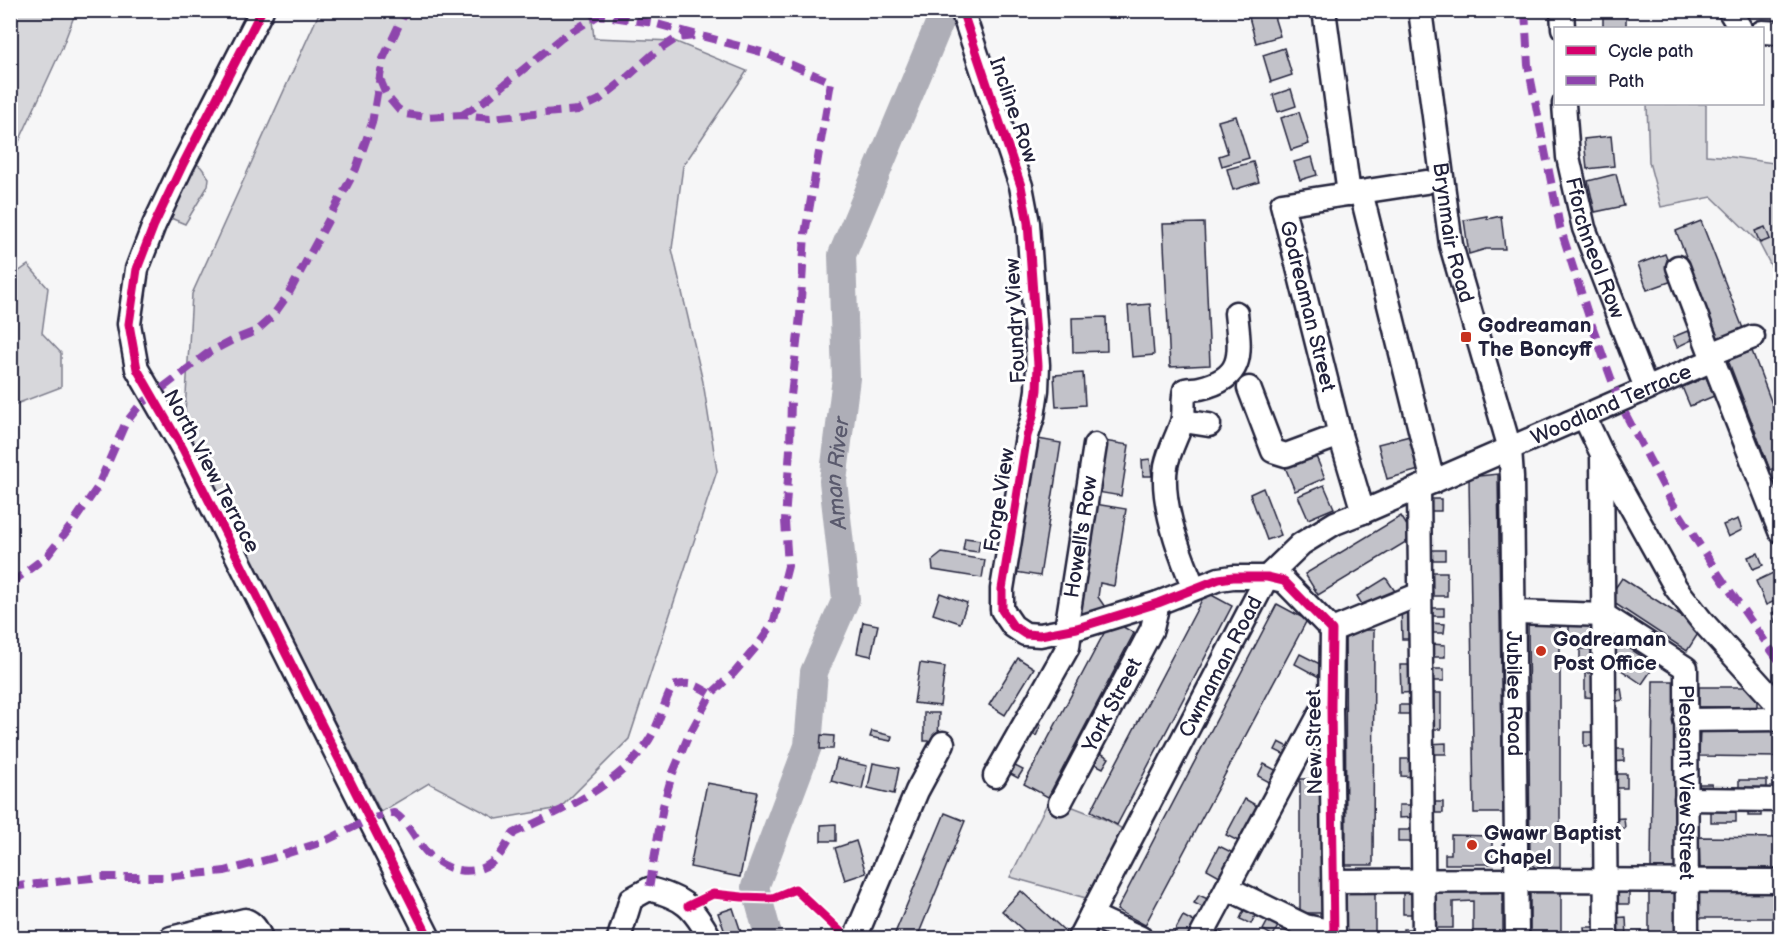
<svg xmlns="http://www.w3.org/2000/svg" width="1791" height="949" font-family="'Balsamiq Sans',sans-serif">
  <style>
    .green { fill: #d7d7db; stroke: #7c7c8b; stroke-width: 1.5 }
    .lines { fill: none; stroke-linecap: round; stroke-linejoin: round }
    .river { stroke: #aeaeb7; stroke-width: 28 }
    .building { fill: #c2c2c9; stroke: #22223b; stroke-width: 1.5 }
    .minor-casing { stroke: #22223b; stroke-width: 27 }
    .minor { stroke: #fff; stroke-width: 22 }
    .quiet { stroke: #8e44ad; stroke-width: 8; stroke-dasharray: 15 8; stroke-linecap: butt }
    .cycleway-casing { stroke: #fff; stroke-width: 13 }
    .cycleway { stroke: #d6006c; stroke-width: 9 }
    .poi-dot { fill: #c8321e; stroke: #fff; stroke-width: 2 }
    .labels { text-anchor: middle; stroke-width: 6; stroke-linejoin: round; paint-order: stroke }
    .street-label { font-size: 21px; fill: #22223b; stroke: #fff }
    .poi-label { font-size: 21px; font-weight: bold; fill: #22223b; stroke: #fff; text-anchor: start }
    .water-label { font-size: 22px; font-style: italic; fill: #5a5a6d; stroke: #fff }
  </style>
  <rect width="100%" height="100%" fill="#f6f6f7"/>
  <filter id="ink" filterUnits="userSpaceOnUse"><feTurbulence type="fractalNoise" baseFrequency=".0167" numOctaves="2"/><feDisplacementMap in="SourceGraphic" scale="12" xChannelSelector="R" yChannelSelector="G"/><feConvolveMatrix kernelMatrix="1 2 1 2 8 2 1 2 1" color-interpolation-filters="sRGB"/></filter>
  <g filter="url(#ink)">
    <g class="green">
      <path d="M11,10L76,11L62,48L11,159Z"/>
      <path d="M320,11H591L594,38L674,41L747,71L683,166L672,249L703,382L717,471L629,739L560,808L497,819L429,783L381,812L184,429L192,294Z"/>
      <path d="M1647,104H1706V155L1732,157L1780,164V133V283L1759,243L1712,197L1661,207L1649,162Z"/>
      <path d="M192,161L201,167L209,178L208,186L185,224L166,216Z"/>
      <path d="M28,265L48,288L42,333L61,353V387L11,406V277Z"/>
      <path d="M1050,798L1109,821L1124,830L1086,898L1010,877Z"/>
    </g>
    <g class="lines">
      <path class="river" id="s1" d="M769,938L755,887L808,746L814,672L846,599L833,481L846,378L842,255L941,19L938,10"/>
    </g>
    <g class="building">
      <path d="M1272,10L1280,36L1256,43L1249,17Z"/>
      <rect x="1603" y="14" width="23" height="14"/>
      <path d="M1284,48L1292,75L1271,82L1263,55Z"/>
      <path d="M1291,89L1296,106L1278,112L1273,95Z"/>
      <path d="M1299,112L1309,144L1291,150L1281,118Z"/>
      <path d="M1236,116L1249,158L1222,166L1219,156L1228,153L1218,121Z"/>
      <path d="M1611,136L1614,166L1587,169L1584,139Z"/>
      <path d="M1312,157L1317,175L1300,180L1294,162Z"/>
      <path d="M1253,162L1259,182L1233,190L1227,169Z"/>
      <path d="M1616,174L1624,206L1595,212L1588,181Z"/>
      <path d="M1487,216V219L1501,216L1505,249H1486L1469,254L1464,220Z"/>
      <path d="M1701,221L1744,331L1719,340L1676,231Z"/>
      <path d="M1204,223L1210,365L1170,367L1163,224Z"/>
      <path d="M1765,227L1770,239L1760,243L1755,231Z"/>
      <path d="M1665,254L1675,280L1647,290L1638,264Z"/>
      <path d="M1150,304L1154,355L1132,357L1128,306Z"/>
      <path d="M1106,317L1107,351L1073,352L1072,318Z"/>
      <path d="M1690,330L1694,339L1677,347L1673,337Z"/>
      <path d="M1752,351L1780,425V466L1770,470L1728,360Z"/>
      <path d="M1083,373L1085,405L1056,407L1054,375Z"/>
      <path d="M1706,377L1714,396L1690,406L1682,387Z"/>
      <path d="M1410,436L1419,470L1387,479L1378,444Z"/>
      <path d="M1038,439L1061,443L1040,576L1015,572Z"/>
      <path d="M1104,441L1129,445L1121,496L1097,492Z"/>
      <path d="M1315,454L1325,478L1295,491L1285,467Z"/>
      <path d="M1150,459L1152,476H1143L1142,460Z"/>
      <path d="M1498,474L1503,813H1474L1469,477Z"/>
      <path d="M1780,481V497L1775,483Z"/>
      <path d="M1324,485L1334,508L1308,519L1298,496Z"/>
      <path d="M1263,488L1281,535L1267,540L1250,494Z"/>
      <rect x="1426" y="499" width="15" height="12"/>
      <path d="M1095,504L1126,509L1114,586L1100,583L1098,597L1105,607L1085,613L1078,612Z"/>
      <path d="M1401,516L1414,537L1318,595L1305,574Z"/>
      <path d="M1738,519L1742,530L1728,537L1723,525Z"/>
      <path d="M965,538L980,540L978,552L963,550Z"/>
      <rect x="1426" y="550" width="19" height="10"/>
      <path d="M942,553L985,560L982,578L933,570L932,561Z"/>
      <path d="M1758,553L1763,565L1753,569L1748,557Z"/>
      <rect x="1426" y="572" width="21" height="24"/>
      <path d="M1775,572L1780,586V599L1766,605L1756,581Z"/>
      <path d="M1386,578L1397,594L1367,613L1357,596Z"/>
      <path d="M1622,578L1701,629L1687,651L1608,599Z"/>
      <path d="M1206,592L1232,606L1117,825L1091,811Z"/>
      <path d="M940,593L967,603L960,623L933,614Z"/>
      <path d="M1417,601L1419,639H1402L1401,605Z"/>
      <path d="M1277,604L1307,620L1145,925L1117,910Z"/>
      <path d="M1426,608H1444V616H1427Z"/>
      <path d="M1780,610V621L1775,623L1772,613Z"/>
      <path d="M1111,620L1134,633L1048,797L1024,784Z"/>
      <path d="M863,622L878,625L871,656L857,653Z"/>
      <path d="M1429,623L1445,624L1444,633H1429Z"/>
      <path d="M1528,623H1560V868H1536L1530,863Z"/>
      <rect x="1569" y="623" width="25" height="13"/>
      <path d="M1345,630H1374L1373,865H1346Z"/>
      <path d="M1620,642L1655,665L1642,684L1608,661Z"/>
      <path d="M1431,644L1445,645V657H1431Z"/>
      <rect x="1580" y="649" width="18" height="11"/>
      <path d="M1300,654L1324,666L1319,677L1295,664Z"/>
      <path d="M1018,658L1034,668L1005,715L989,705Z"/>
      <path d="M920,663L945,667L940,706L914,703Z"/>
      <path d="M1400,665H1418V692L1401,693Z"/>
      <rect x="1427" y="669" width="17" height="12"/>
      <path d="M1585,673H1598V698L1585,697Z"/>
      <path d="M1653,681H1677L1676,868H1651Z"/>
      <rect x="1699" y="687" width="58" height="20"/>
      <path d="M1621,688L1623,700L1608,703L1606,692Z"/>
      <rect x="1428" y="693" width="13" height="36"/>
      <rect x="1399" y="705" width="19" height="9"/>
      <path d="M924,713H939L938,741H924Z"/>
      <path d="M1030,720L1041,725L1036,736L1025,730Z"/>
      <path d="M1700,729L1780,730V757L1699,756Z"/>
      <path d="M872,731L892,736L891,741L870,737Z"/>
      <path d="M1584,732H1599L1598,746H1584Z"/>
      <path d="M821,735L834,736L833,749H820Z"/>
      <path d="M1279,742L1293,749L1289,757L1275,750Z"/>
      <path d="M1446,743V754H1428V744Z"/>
      <path d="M1611,749H1624V761L1612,762Z"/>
      <path d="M1097,751L1109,758L1103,768L1091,762Z"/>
      <path d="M837,759L867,766L862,789L831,781Z"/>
      <path d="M1401,759H1417V777L1401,776Z"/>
      <path d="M873,763L899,768L894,794L868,788Z"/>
      <path d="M1009,763L1023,770L1018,778L1005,771Z"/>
      <path d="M1264,764L1281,773L1275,785L1258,776Z"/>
      <rect x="1608" y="774" width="19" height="14"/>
      <rect x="1300" y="779" width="24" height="134"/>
      <path d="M1739,780H1767V795L1739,794Z"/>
      <path d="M707,783L757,792L740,877L690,867Z"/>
      <rect x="1699" y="784" width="13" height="11"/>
      <path d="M1245,799L1259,807L1240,842L1226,835Z"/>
      <rect x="1429" y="802" width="14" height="11"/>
      <path d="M1748,804L1761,805V816H1748Z"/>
      <path d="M1399,805H1418L1417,817L1399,818Z"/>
      <rect x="1711" y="805" width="25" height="17"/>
      <path d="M945,813L965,821L917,938H893Z"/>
      <path d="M1624,818L1625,828L1609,829V819Z"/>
      <path d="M836,824V841H821V825Z"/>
      <rect x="1398" y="830" width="20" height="12"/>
      <path d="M1451,835L1492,836V864H1445V854H1451Z"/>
      <path d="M1699,837L1780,838V868H1700Z"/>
      <path d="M856,841L866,873L845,880L835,848Z"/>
      <path d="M1219,846L1237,855L1225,879L1207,869Z"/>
      <path d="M1418,890V914H1403V891Z"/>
      <path d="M1429,890L1503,891V938H1473V901L1453,902V928H1429Z"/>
      <rect x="1530" y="890" width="31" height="48"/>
      <rect x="1612" y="890" width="17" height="14"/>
      <path d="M1677,890V938H1649V891Z"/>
      <path d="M1021,891L1066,932L1060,938H1032L1002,911Z"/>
      <rect x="1699" y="891" width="81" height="27"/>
      <rect x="1346" y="893" width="29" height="45"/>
      <path d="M1199,895L1210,900L1206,909L1194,903Z"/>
      <path d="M1246,906L1257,911L1251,924L1240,919Z"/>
      <path d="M733,908L743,938H727L718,913Z"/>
      <path d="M1183,916L1200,925L1193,938H1171Z"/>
      <path d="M1270,917L1280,922L1273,936L1263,930Z"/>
      <path d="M1626,917L1627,938H1610V918Z"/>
      <path d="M1584,927H1599L1600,938H1585Z"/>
      <path d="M1211,928L1234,938H1205Z"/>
      <rect x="1403" y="929" width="15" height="9"/>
      <path d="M1105,931L1119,938H1101Z"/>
    </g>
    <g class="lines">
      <g class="minor-casing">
        <g id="minor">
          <path d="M262,10L182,166L154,225L137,269L129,324L137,369L183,449L429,938"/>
          <path d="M962,10L1021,186L1028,223L1038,365L1037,390L1033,417L1027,436L1002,589V610L1013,626L1025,634L1040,635L1077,628L1158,603L1219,579L1233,577H1267L1284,581L1332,630L1331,707L1334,938"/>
          <path d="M1324,10L1349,194"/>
          <path id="s2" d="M1420,10L1451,245L1510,449L1512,477L1517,938"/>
          <path d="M1562,10L1563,28"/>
          <path d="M1729,10L1740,28"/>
          <path d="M1762,32L1780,33"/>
          <path id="s3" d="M1564,104L1568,157L1584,228L1646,388"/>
          <path d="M1361,192L1433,482"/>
          <path d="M1678,267L1713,360L1780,531"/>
          <path d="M1711,354L1753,337"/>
          <path d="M1249,388L1273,451L1286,455L1340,435"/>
          <path d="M1584,416L1602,454L1606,938"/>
          <path d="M1183,421L1209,425"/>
          <path d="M1604,458L1676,588L1701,620L1780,707"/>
          <path d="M1419,488L1424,938"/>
          <path d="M1363,512L1340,435L1282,204L1426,182"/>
          <path d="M1194,588C1180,555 1160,502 1166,466C1169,451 1177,437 1182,422C1185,412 1182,400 1185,390C1190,389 1195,389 1200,388C1246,378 1240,352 1236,313"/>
          <path id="s4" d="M1514,612L1604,615L1686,668L1687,938"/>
          <path d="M1332,630L1420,594"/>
          <path d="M1685,720L1780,719"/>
          <path id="s5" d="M995,776L1068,647L1069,639L1066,630L1095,445"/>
          <path d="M1686,799L1780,800"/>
          <path id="s6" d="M1060,803L1152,629L1158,603"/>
          <path d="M1334,881L1517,880L1780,881"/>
          <path d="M1227,888L1305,926L1334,932"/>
          <path d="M1091,915L1141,938"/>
          <path d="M171,938L245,920C254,923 257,930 261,938"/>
          <path d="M619,938L631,899L649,889C684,898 693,907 710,938"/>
          <path d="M855,938L917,791L943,743"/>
          <path id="s7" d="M1079,938L1267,577L1301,544L1335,523L1363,512L1713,360"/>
          <path d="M1200,938L1321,712L1331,707"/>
        </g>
      </g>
      <use href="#minor" class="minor"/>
      <g class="quiet">
        <path d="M1525,10L1528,65L1560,227L1589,317L1616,392"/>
        <path d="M380,79L387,96L398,109L406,114L426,117L462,115L490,118L578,110L599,100L624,80L653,54L677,38L694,36"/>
        <path d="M462,115L487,99L563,37L599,15L653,23L765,53L831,82L805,234L800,316L791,396L790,449L785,521L788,566L773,624L758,645L734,673L711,694L688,737L672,775L663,806L649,889"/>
        <path d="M1625,413L1670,499L1719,575L1771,650L1780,662"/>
        <path d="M10,584L48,555L70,527L97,488L125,424L139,406L208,353L233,340L256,331L272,317L289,293L356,169L372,123L383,59L406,10"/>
        <path d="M10,887L100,877H164L225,871L273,858L325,841L370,819L394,813C407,821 414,836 423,848C441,871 474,880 496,859C504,851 507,842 514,833C562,810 619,786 649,740C660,723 663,703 673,686C691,681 696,685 711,694"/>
      </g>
      <g class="cycleway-casing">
        <g id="cycleway">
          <path d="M262,10L182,166L154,225L137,269L129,324L137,369L183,449L429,938"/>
          <path d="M962,10L1021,186L1028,223L1038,365L1037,390L1033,417L1027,436L1002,589V610L1013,626L1025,634L1040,635L1077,628L1158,603L1219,579L1233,577H1267L1284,581L1332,630L1331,707L1334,938"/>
          <path d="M688,906L713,894L742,897L773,898L795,889L847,938"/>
        </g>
      </g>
      <use href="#cycleway" class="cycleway"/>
    </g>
  </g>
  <g class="poi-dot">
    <rect x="1460" y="331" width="12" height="12" rx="3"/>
    <circle cx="1541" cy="651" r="6"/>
    <circle cx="1472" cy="845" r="6"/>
  </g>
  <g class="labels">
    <g class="street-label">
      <text transform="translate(1014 110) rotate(71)" y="7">Incline Row</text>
      <text dy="7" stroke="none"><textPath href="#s2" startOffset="225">Brynmair Road</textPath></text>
      <text dy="7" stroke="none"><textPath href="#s3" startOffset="148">Fforchneol Row</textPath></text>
      <text transform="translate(1308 306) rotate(76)" y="7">Godreaman Street</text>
      <text transform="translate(1015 321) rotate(-93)" y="7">Foundry View</text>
      <text dy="7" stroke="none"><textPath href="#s7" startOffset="795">Woodland Terrace</textPath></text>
      <text transform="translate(212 471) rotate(62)" y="7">North View Terrace</text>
      <text transform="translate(999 500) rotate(-81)" y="7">Forge View</text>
      <text dy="7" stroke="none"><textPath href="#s5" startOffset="260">Howell's Row</textPath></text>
      <text dy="7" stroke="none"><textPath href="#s7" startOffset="306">Cwmaman Road</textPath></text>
      <text dy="7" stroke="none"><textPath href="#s2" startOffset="694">Jubilee Road</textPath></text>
      <text dy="7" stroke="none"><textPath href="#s6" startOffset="111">York Street</textPath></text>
      <text transform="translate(1314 742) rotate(-91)" y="7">New Street</text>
      <text dy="7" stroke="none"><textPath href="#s4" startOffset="302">Pleasant View Street</textPath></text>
    </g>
    <g class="poi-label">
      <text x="1478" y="332">Godreaman<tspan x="1478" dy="24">The Boncyff</tspan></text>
      <text x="1553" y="646">Godreaman<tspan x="1553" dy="24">Post Office</tspan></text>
      <text x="1484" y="840">Gwawr Baptist<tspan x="1484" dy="24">Chapel</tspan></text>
    </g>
    <g class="water-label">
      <text dy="8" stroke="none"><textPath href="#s1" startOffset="484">Aman River</textPath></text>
    </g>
  </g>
  <rect width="1791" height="949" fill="none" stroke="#fff" stroke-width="36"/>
  <rect x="18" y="18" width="1755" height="913" fill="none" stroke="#22223b" stroke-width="2" filter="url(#ink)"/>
  <rect x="1554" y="27" width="210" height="78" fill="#ffffff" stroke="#a7a7b1" stroke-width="1.5"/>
  <rect x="1566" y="46" width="30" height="9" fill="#d6006c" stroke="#a7a7b1" stroke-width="1.5"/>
  <text x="1608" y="57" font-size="18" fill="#22223b">Cycle path</text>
  <rect x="1566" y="76" width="30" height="9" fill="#8e44ad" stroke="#a7a7b1" stroke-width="1.5"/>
  <text x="1608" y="87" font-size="18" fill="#22223b">Path</text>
</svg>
